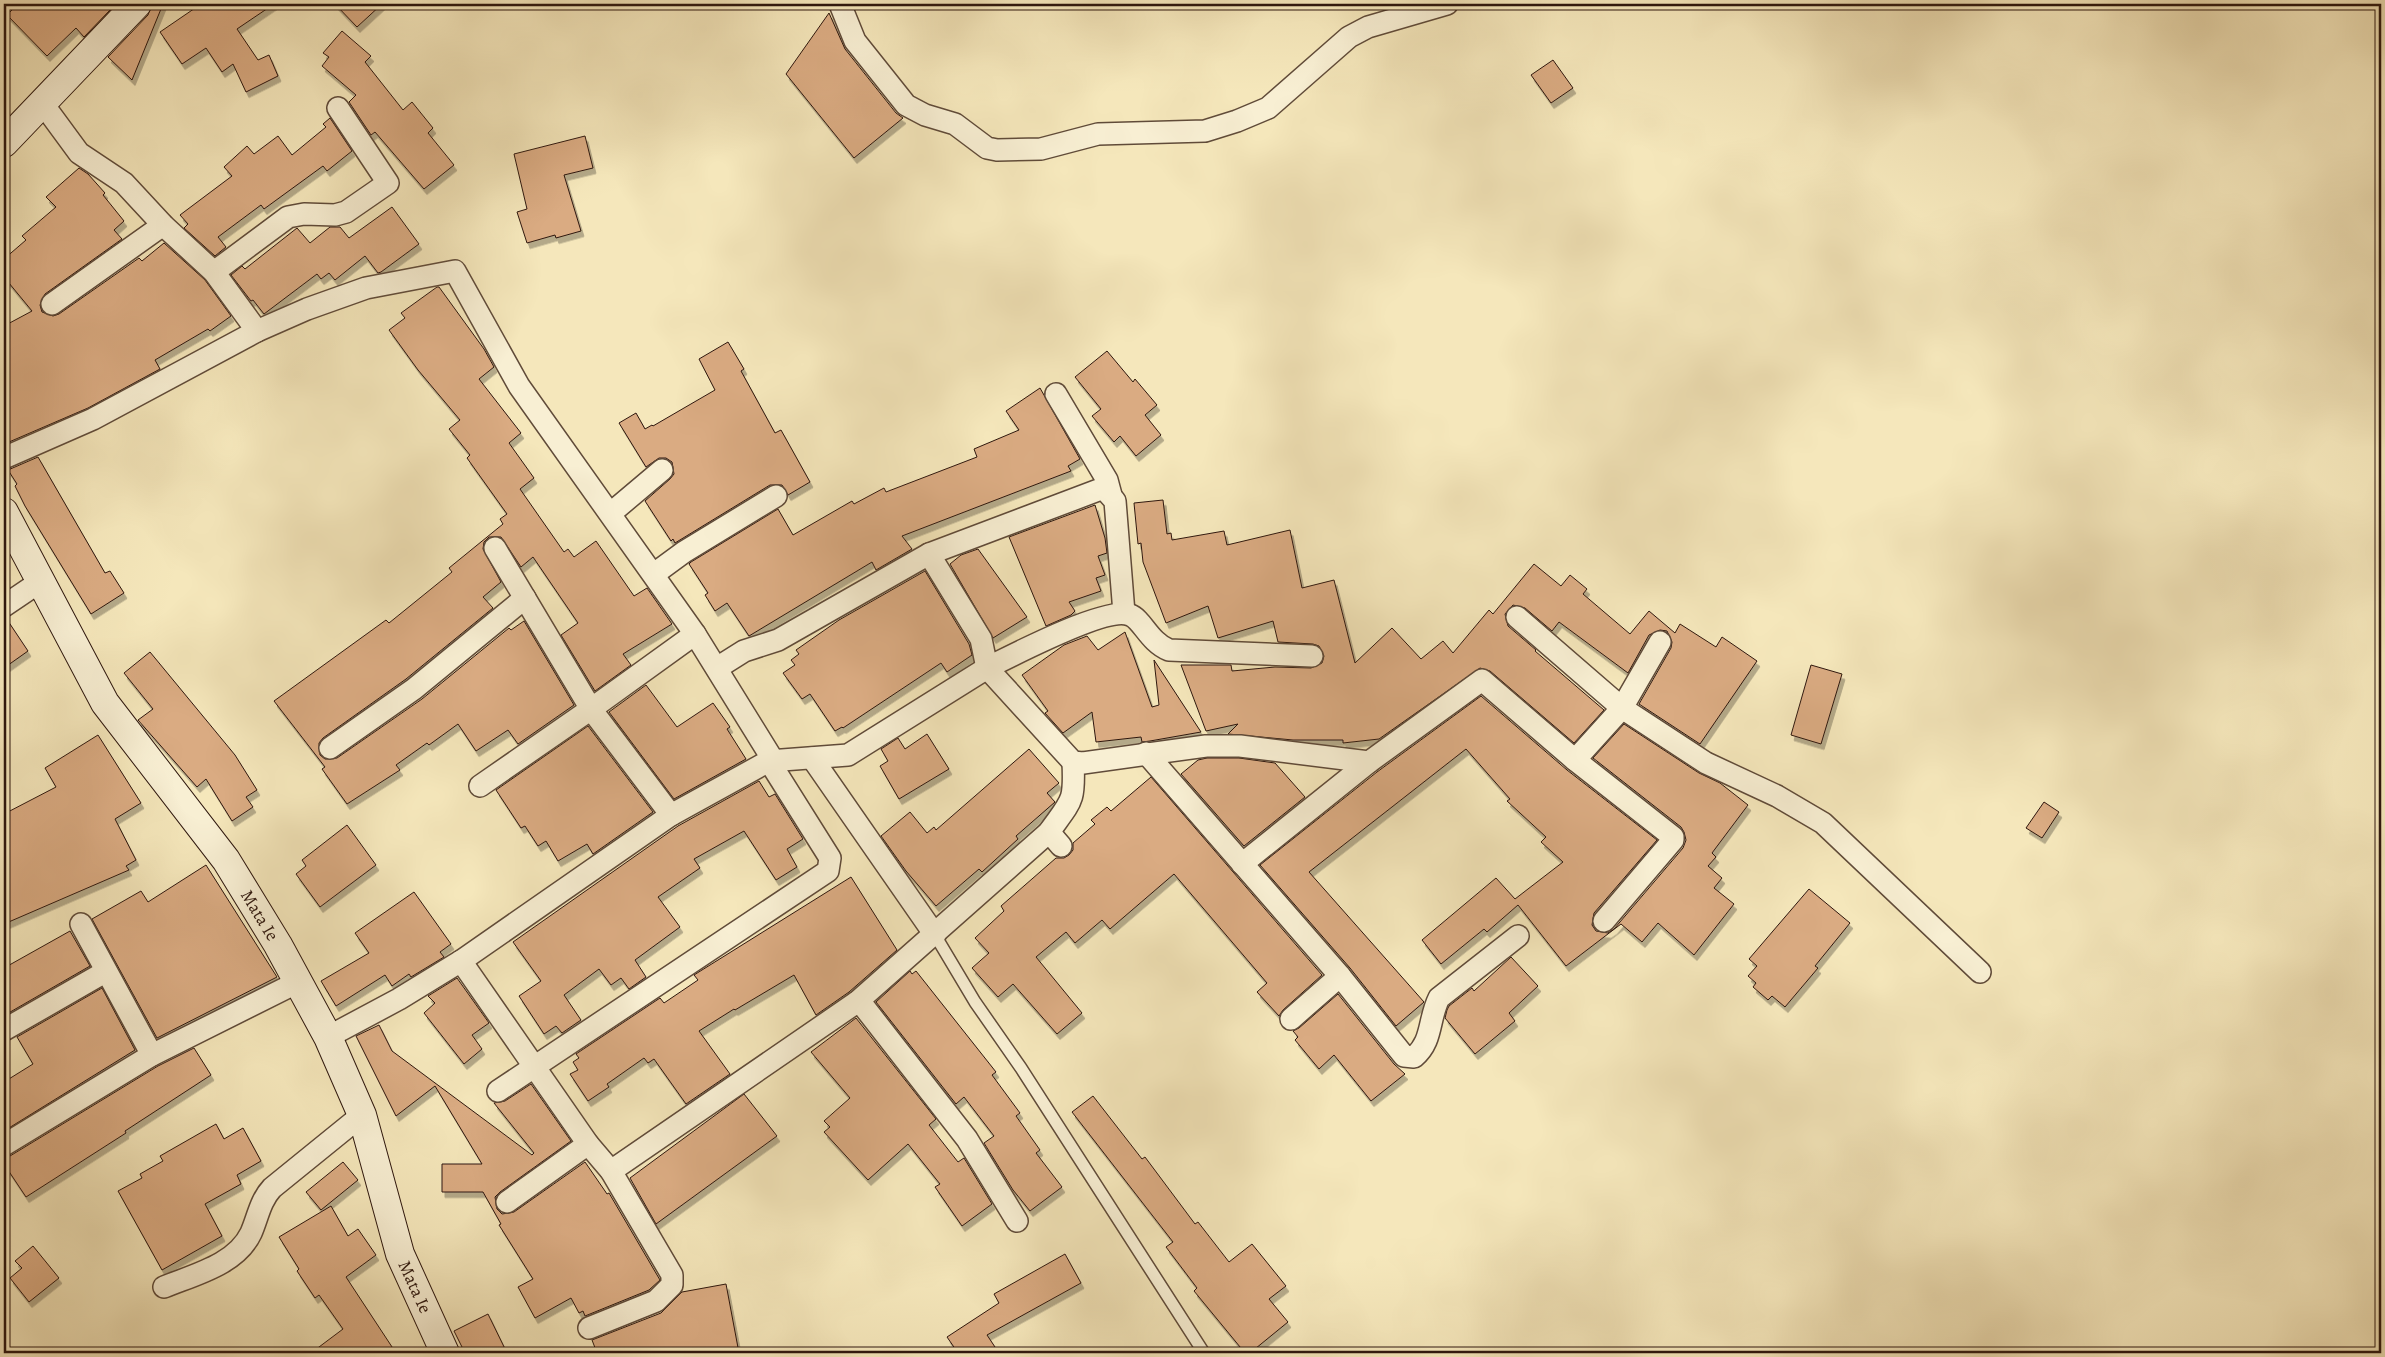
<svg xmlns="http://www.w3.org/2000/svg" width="2385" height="1357" font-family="Alegreya,serif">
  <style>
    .building { fill: #daab82; stroke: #2e170e; filter: url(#shadow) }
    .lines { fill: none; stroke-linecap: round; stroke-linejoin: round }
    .lane-casing { stroke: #604b39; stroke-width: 14 }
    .street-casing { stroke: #604b39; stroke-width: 24 }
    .secondary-casing { stroke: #2e170e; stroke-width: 30 }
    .lane { stroke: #f8efd3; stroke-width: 11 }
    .street { stroke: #f8efd3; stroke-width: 21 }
    .secondary { stroke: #f8efd3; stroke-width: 28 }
    .labels { text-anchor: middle; stroke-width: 5; stroke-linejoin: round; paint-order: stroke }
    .street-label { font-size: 18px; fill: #2e170e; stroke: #f8efd3 }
  </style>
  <defs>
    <filter id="shadow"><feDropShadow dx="3" dy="5.5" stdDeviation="0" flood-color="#0004"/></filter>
  </defs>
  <rect width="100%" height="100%" fill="#f5e7bb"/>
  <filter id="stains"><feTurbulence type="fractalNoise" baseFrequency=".004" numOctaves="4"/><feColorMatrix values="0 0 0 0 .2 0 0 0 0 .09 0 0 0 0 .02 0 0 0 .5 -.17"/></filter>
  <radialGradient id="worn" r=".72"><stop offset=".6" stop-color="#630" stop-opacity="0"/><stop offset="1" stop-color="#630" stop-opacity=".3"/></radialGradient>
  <g class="building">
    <path d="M18,4H106L110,10L84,37L76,28L47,56L7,15Z"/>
    <path d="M152,4H163L132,80L108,57L148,15Z"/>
    <path d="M201,4H274L237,29L258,60L269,55L278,76L246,92L233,64L222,72L206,48L182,64L160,32Z"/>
    <path d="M335,4H382L357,27Z"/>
    <path d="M829,13L845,49L896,113L903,118L854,158L786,74Z"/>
    <path d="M342,31L371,56L365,62L403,110L412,102L433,128L428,133L454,165L424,189L375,132L371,135L349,102L356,95L322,66L329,57L323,53Z"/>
    <path d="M1553,60L1573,88L1551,103L1531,75Z"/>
    <path d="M330,118L352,151L327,171L323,166L264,209L261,205L218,237L226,247L215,256L184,228L188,224L180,215L232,176L224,167L247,146L254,154L278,136L292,155L326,127L323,124Z"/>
    <path d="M585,136L593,168L564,175L581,231L556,238L555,235L527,243L517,212L527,209L514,154Z"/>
    <path d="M79,168L88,174L105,193L103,195L124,221L114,230L122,239L45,294L40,305L42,312L53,316L59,314L139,258L142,261L164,243L205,280L231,316L210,331L208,329L155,360L160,369L88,408L9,442L4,434V326L32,311L4,277V259L26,240L22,236L56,207L46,197Z"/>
    <path d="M392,207L419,244L381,272L378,273L365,256L335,280L329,273L321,279L317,274L264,314L253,300L251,301L231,275L242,266L245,269L297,228L310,243L330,227H340L349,238Z"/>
    <path d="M437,287H439L484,349L494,367L479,379L521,433L509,443L534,478L520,489L564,552L568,549L574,557L596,541L634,596L647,588L672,624L623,654L631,665L595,691L561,635L578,623L533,557L521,567L501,537H489L484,542L483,549L501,582L483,597L493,608L406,679L323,738L319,743L320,755L325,759L337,758L422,699L509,628L511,630L524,621L574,705L518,744L508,730L476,751L458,724L429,745L427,743L396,765L400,770L347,804L322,769L325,767L274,701L386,620L389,623L452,572L449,568L503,524L500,519L507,514L467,458L470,455L449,429L460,420L418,370L389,330L405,318L401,313Z"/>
    <path d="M728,342L744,369L741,371L775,433L781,430L810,482L788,495L782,485H770L675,543L673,539L671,541L645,501L670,479L674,474L672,462L666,458H659L646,467L619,423L636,413L645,429L652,425L653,426L715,390L699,359Z"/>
    <path d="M1107,351L1133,382L1135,379L1157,405L1145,415L1161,435L1136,456L1120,436L1114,442L1092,416L1101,409L1075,377Z"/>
    <path d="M1040,388L1080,459L1068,466L1071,471L902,536L912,549L876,570L872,562L749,636L727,603L715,611L705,595L708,593L689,564L691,562L778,509L793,535L852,501L854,504L884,488L886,492L977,457L974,449L1019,430L1006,411Z"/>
    <path d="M38,457L105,573L110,571L124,593L91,614L25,506L15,486L17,484L8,470Z"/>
    <path d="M1163,500L1167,534L1171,533L1172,540L1224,531L1227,545L1290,530L1302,588L1334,580L1355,663L1392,628L1421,659L1443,641L1453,653L1489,610L1493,614L1534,564L1561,586L1570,575L1587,589L1583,594L1630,634L1649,611L1675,633L1680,624L1716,647L1722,637L1757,661L1700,744L1639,704L1671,648L1672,642L1667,631L1660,630L1649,635L1628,673L1559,622L1552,631L1525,608L1513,605L1505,614L1508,626L1536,650L1535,651L1604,710L1574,743L1490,671L1480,668L1379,739L1343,743V740H1293L1228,734L1238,724L1206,731L1181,665H1231L1232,671L1275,667L1311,668L1322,663L1324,656L1319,646L1313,644L1278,642L1273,621L1218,638L1208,606L1166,623L1143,562L1141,543L1138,544L1134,503Z"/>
    <path d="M1095,505L1105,538L1107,553L1098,556L1105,575L1096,578L1101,591L1069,602L1075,611L1071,615L1046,626L1009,537Z"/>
    <path d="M978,549L1027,617L993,638L950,564L961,555Z"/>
    <path d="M925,571L969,644L972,655L947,672L941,663L843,728L842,727L835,731L810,694L802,699L783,673L795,665L791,660L799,654L796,650L839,620Z"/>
    <path d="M4,618H6L28,651L4,668Z"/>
    <path d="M1125,632L1152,707L1159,705L1154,660L1201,732L1150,741L1142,742L1141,737L1096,742L1092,712L1063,733L1045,713L1048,711L1022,675L1064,645L1087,636L1098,650Z"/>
    <path d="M150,652L235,755L257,790L246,797L253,807L232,821L206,779L197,787L138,720L153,709L124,673Z"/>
    <path d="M1811,665L1842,674L1821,744L1791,735Z"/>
    <path d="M646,685L677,727L713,703L730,727L727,729L746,759L674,799L609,712Z"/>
    <path d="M1481,696L1567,770L1657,840L1594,913L1592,925L1596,931L1608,933L1614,929L1683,848L1686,840L1684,832L1681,827L1593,758L1624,724L1699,773L1720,783L1748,805L1712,853L1716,857L1708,866L1722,878L1714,888L1734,904L1694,955L1658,923L1642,942L1621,924L1566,966L1518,905L1487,932L1484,929L1441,964L1422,940L1496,878L1515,899L1563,862L1541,842L1546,837L1507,801L1510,799L1466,749L1309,872L1424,1002L1396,1026L1350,968L1260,865L1377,772Z"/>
    <path d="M588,726L653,812L593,854L587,844L558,861L546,841L538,846L525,826L521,828L496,790Z"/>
    <path d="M927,734L949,769L899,799L880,766L888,761L881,749L898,738L905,749Z"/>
    <path d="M98,735L141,803L115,819L136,860L126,866L129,870L4,924V814L56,787L45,768Z"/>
    <path d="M1029,749L1059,783L1047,793L1055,802L1016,836L1018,839L982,872L979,869L936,906L906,871L881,836L910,812L927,833L934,827L936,830Z"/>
    <path d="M1207,758H1239L1275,763L1305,797L1244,846L1181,774L1198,760Z"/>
    <path d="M1151,777L1322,975L1283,1010L1279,1016L1257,992L1267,983L1174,874L1110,929L1102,920L1075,943L1066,932L1036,957L1082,1013L1057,1034L1013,984L998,997L972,968L989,953L975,938L1004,911L1001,906L1056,858H1064L1069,855L1073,850V843L1095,824L1091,820L1107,807L1111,811Z"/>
    <path d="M759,781L769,797L775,794L803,839L787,849L797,867L776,880L744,831L694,859L700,868L658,897L680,927L635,960L646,977L629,989L621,978L611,985L599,969L564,995L581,1020L562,1033L556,1026L544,1034L519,996L541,981L513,942L678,826Z"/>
    <path d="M2044,802L2059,812L2042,838L2026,828Z"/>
    <path d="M347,825L376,865L320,907L296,874L306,866L302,860Z"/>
    <path d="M206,865L277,977L157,1038L92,919L141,891L148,902Z"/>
    <path d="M851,877L897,950L849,992L816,1015L794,975L735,1010L734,1009L699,1031L730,1074L686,1104L654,1059L648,1063L644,1058L607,1084L609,1087L588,1101L570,1074L578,1070L573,1062L579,1058L576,1054L660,998L664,1003L698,980L694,975Z"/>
    <path d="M1809,889L1850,923L1815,966L1818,968L1785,1007L1772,996L1768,1000L1753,987L1756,983L1748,976L1757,966L1749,959Z"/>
    <path d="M414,892L451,944L440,952L444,957L411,977L409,974L392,986L385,975L336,1006L321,981L369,953L355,933Z"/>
    <path d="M70,931L90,966L5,1015L4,968Z"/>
    <path d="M1511,957L1538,986L1509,1013L1515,1021L1475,1054L1445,1018L1447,1010L1449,1006L1472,988L1474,991Z"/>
    <path d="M910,971L912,974L916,971L996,1072L992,1075L1020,1113L1016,1116L1040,1150L1036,1153L1062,1187L1030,1211L1013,1190L984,1143L994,1136L964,1097L956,1104L876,1002Z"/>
    <path d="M457,978L489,1023L472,1035L482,1049L464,1064L424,1013L435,1003L428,996Z"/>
    <path d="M102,988L135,1050L4,1131V1082L33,1064L17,1037Z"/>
    <path d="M1338,994L1394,1064L1405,1074L1371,1101L1334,1055L1319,1069L1295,1040L1298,1037L1293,1031L1299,1028Z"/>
    <path d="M856,1018L936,1119L929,1125L958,1162L964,1158L992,1204L962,1226L935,1187L940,1184L908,1144L868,1180L824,1132L830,1127L824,1121L850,1098L811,1052Z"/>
    <path d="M379,1025L392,1051L532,1155L534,1153L494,1103L505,1101L531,1084L571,1141L500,1192L495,1197L497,1209L502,1214L514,1212L585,1162L605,1191L607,1194L609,1193L660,1280L649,1290L585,1316L583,1311L579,1313L571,1298L535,1318L518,1287L533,1279L499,1225L501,1224L483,1192H442V1164H482L435,1086L396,1116L356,1036Z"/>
    <path d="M194,1048L211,1075L125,1131L126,1133L26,1197L4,1164V1157L10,1156L158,1066Z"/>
    <path d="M744,1094L777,1136L656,1224L630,1178Z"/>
    <path d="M1093,1096L1142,1159L1145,1157L1195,1224L1198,1222L1229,1262L1252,1244L1286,1286L1269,1299L1288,1322L1250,1353H1245L1194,1291L1197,1288L1166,1247L1173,1242L1072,1112Z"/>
    <path d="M216,1124L224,1139L243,1128L261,1161L237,1175L241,1184L205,1204L222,1236L162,1270L118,1191L142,1178L140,1174L163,1161L160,1156Z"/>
    <path d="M343,1162L358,1180L321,1210L306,1192Z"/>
    <path d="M331,1206L348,1236L358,1229L376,1255L346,1277L396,1353H311L343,1329L319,1295L315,1298L297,1271L299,1269L279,1237Z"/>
    <path d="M33,1246L59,1278L29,1302L10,1278L22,1268L15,1261Z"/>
    <path d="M1065,1254L1081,1283L987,1335L999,1353H958L947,1337L999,1303L994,1294Z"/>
    <path d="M726,1284L739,1353H597L592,1340L661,1313L682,1292Z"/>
    <path d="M488,1314L507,1353H465L454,1331Z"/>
  </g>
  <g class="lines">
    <g class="lane-casing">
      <path id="lane" d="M935,935L975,1002L1021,1068L1204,1353"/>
    </g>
    <g class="street-casing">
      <g id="street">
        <path d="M840,4L855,41L906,105L925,115L955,124L987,148L997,150L1041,149L1098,134L1205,131L1237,121L1268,108L1349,37L1368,27L1447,4"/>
        <path d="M214,272L288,217L304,214L335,215L346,212L388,183L338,108"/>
        <path d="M52,304L163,225"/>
        <path d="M257,331L307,309L366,288L455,271L519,386L695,634L773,760"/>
        <path d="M1056,394L1107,480L1111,495"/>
        <path d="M4,458L93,419L257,331L214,272L163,225L124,183L79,153L43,104"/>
        <path d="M611,513L662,470"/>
        <path d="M495,548L591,709L671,815"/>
        <path d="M929,554L1101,489L1106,491L1115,501L1124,613"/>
        <path d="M654,574L684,552L776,496"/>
        <path d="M4,606L41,581"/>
        <path d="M1517,617L1622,708L1706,763L1777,796L1823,823L1980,972"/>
        <path d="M717,668L744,651L778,640L929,554L981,639L987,668C1011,656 1107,606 1130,615C1142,619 1149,642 1169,650L1312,656"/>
        <path d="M330,748L414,689L525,598"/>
        <path d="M1146,753L1340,976L1404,1056L1414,1057C1433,1041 1428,1020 1439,998L1518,936"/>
        <path d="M812,758L935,935"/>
        <path d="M1575,760L1622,708L1660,642"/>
        <path d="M480,786L591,709L695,634"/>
        <path d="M1049,832L1061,846"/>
        <path d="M1242,864L1369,762"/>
        <path d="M81,924L152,1055"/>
        <path d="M461,961L588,1144L611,1171L672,1275V1285L656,1301L589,1328"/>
        <path d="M857,1002L1049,832C1072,800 1075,802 1073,762"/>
        <path d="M1291,1019L1340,976"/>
        <path d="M4,1030L105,972"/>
        <path d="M328,1037L399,999L461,961L671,815L769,761L848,755L987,668L1073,762L1083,763L1206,746H1240L1369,762L1482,680L1575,760L1673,837V840L1604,921"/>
        <path d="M498,1091L828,871L830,858L769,761"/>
        <path d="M4,1145L152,1055L298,982"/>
        <path d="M611,1171L857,1002L861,1003L967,1139L1017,1221"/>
        <path d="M507,1202L588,1144"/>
        <path d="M164,1287C193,1275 236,1265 251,1233C258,1217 260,1201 272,1188L362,1115"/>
      </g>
    </g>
    <g class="secondary-casing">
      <g id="secondary">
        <path d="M4,143L137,4"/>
        <path id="s1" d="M4,512L105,703L226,860L278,945L328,1037L362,1115L400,1254L445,1353"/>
      </g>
    </g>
    <use href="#lane" class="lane"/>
    <use href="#street" class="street"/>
    <use href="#secondary" class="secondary"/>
  </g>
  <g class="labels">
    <g class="street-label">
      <text dy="6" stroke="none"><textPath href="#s1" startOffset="479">Mata Ie</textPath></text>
      <text dy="6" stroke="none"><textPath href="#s1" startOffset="884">Mata Ie</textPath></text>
    </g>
  </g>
  <rect width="2385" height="1357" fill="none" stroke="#f5e7bb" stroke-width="20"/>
  <rect x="5" y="5" width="2375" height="1347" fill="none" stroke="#2e170e" stroke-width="2.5"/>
  <rect x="10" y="10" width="2365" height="1337" fill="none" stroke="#2e170e"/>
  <rect width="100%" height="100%" filter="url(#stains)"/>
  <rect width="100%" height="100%" fill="url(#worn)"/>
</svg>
